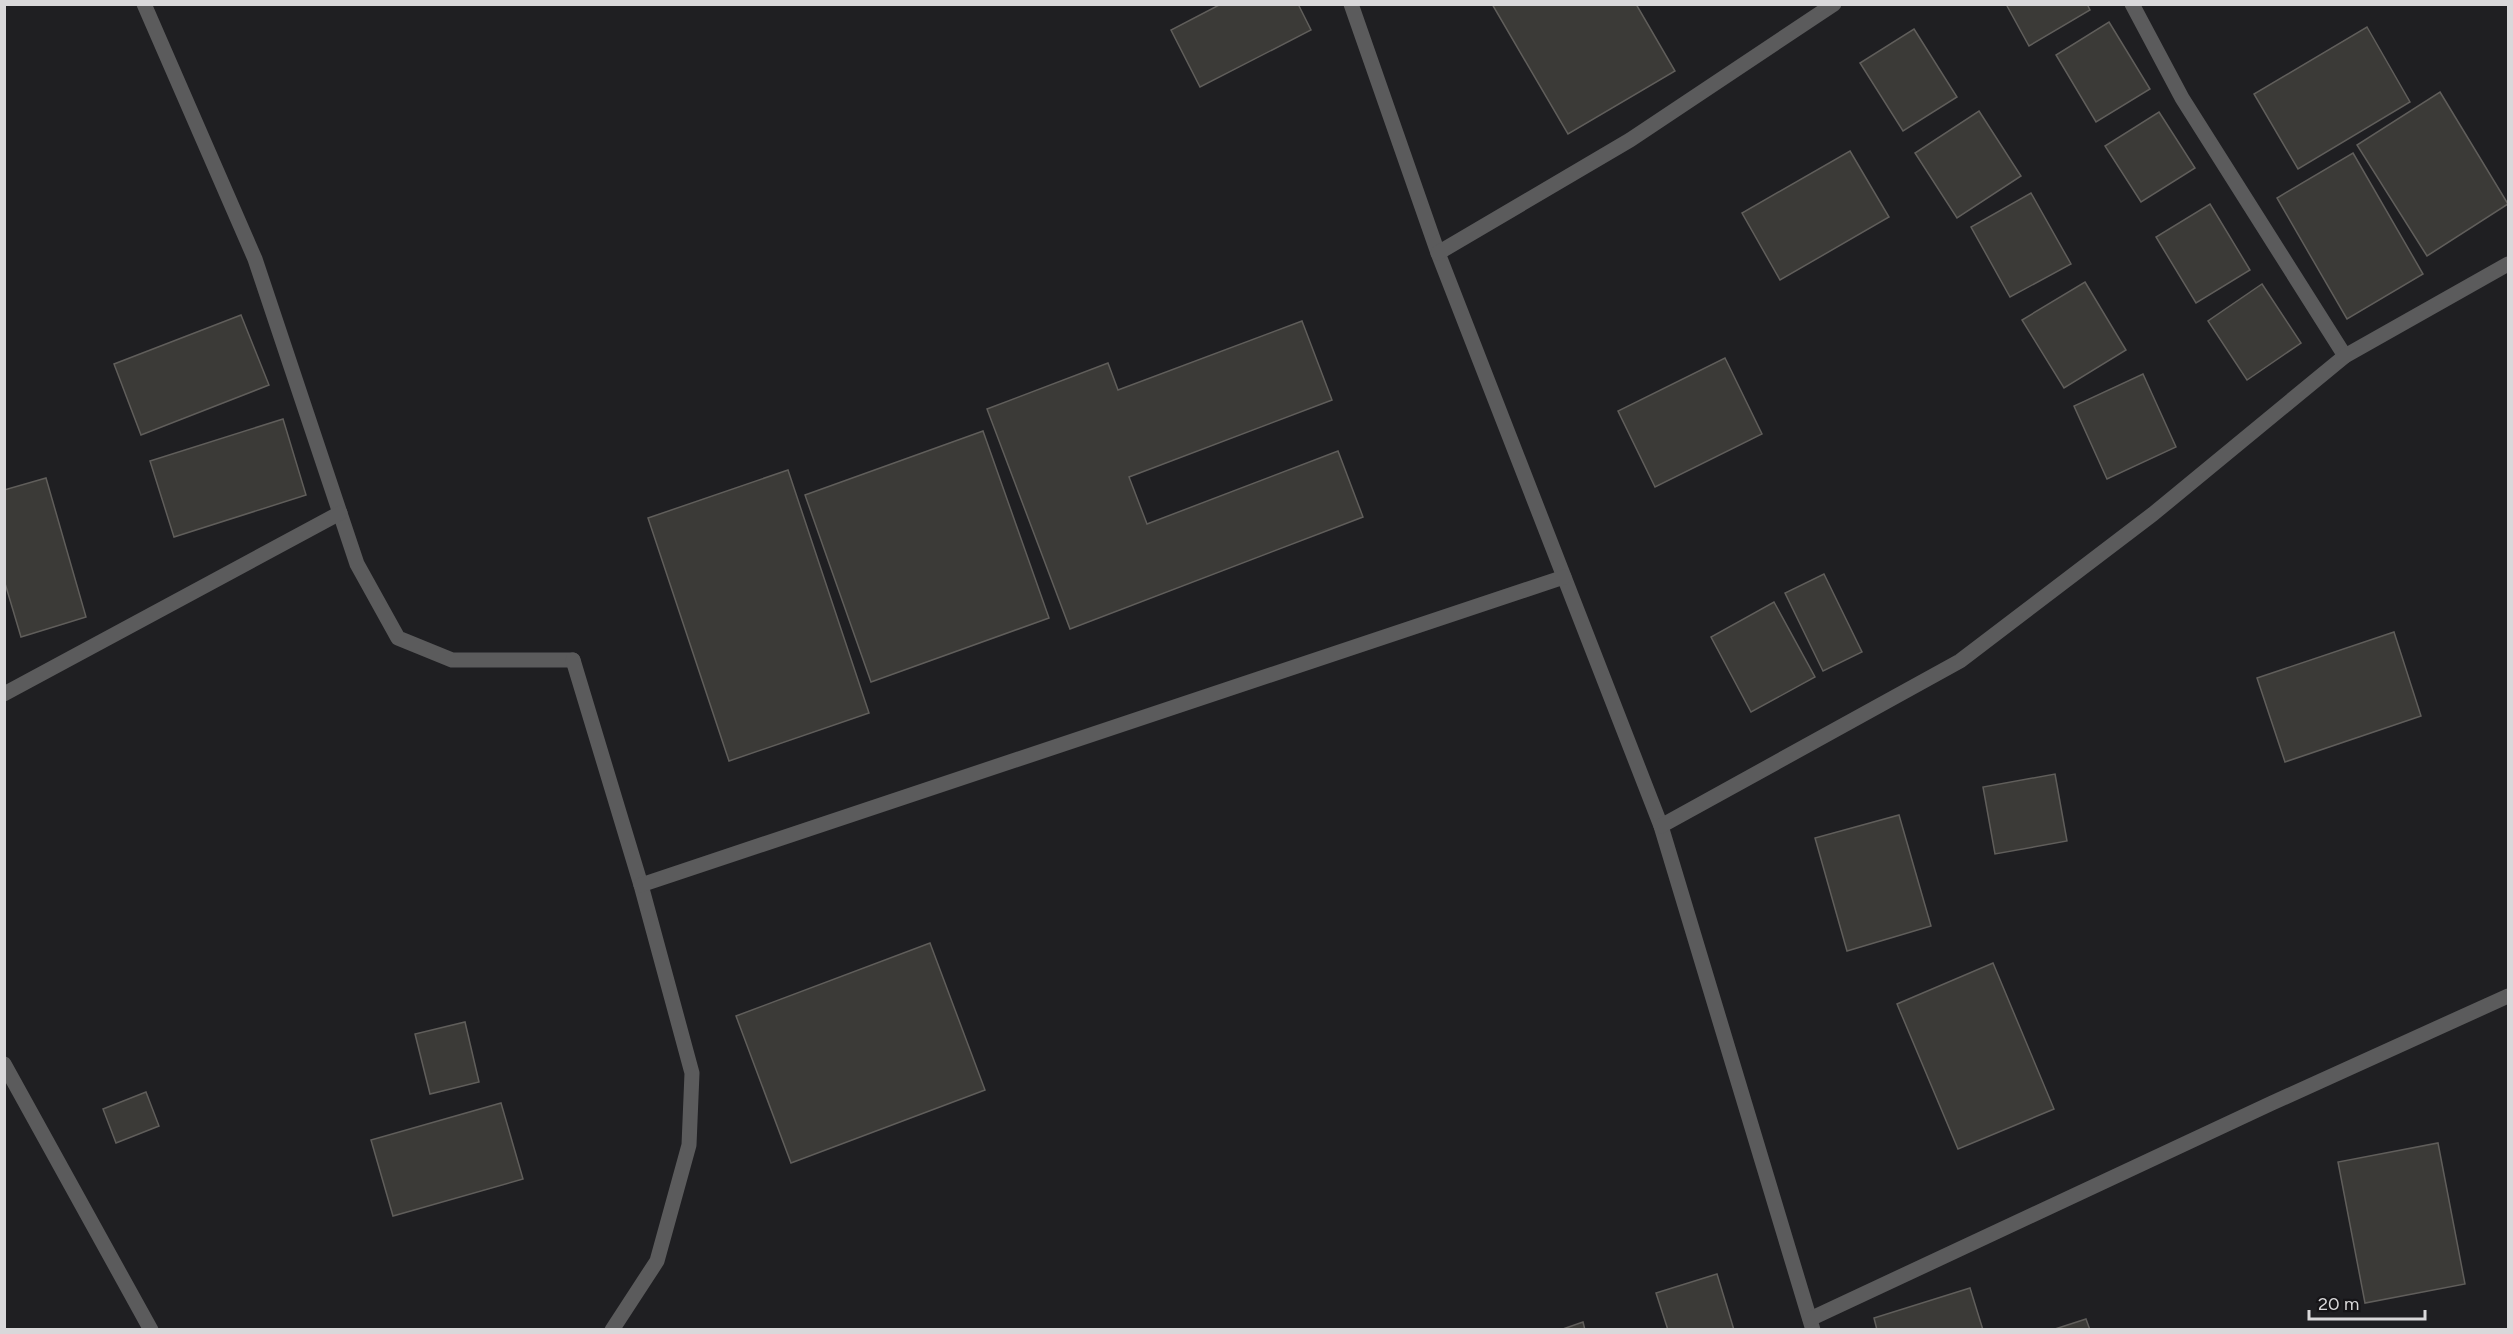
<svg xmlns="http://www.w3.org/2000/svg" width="2513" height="1334" font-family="Figtree,sans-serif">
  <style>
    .building { fill: #3b3a37; stroke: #605e5b; stroke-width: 1.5 }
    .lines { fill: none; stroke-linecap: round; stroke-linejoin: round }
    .lane { stroke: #5b5b5c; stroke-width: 15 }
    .street { stroke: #5b5b5c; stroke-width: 15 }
  </style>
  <rect width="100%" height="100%" fill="#1f1f22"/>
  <g class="building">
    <path d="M1221,4H1298L1311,30L1200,87L1171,30Z"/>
    <path d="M1492,4H1636L1675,71L1568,134Z"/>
    <path d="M2006,4H2087L2090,10L2029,46Z"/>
    <path d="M2109,22L2150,89L2096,122L2056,55Z"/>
    <path d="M2367,27L2410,102L2298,169L2254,94Z"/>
    <path d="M1914,29L1957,97L1903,131L1860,63Z"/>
    <path d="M2440,92L2508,204L2427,256L2357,145Z"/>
    <path d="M1979,111L2021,176L1957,218L1915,153Z"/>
    <path d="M2159,112L2195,168L2141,202L2105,146Z"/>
    <path d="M1850,151L1889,217L1780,280L1742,213Z"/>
    <path d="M2353,153L2423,274L2347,319L2277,198Z"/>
    <path d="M2031,193L2071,264L2010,297L1971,227Z"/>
    <path d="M2210,204L2250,270L2196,303L2156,237Z"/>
    <path d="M2085,282L2126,350L2064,388L2022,320Z"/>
    <path d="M2262,284L2301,343L2247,380L2208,321Z"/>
    <path d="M241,315L269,385L141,435L114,364Z"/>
    <path d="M1302,321L1332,400L1129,477L1147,524L1338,451L1363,517L1070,629L987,409L1108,363L1118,390Z"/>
    <path d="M1725,358L1762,434L1655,487L1618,411Z"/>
    <path d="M2143,374L2176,447L2107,479L2074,406Z"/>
    <path d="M283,419L306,495L174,537L150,461Z"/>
    <path d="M983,431L1049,618L871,682L805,495Z"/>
    <path d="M788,470L869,713L729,761L648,518Z"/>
    <path d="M46,478L86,617L21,637L4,580V490Z"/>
    <path d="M1824,574L1862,652L1823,671L1785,593Z"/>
    <path d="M1774,602L1815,677L1751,712L1711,637Z"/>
    <path d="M2394,632L2421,716L2285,762L2257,678Z"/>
    <path d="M2055,774L2067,841L1995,854L1983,787Z"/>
    <path d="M1899,815L1931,926L1847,951L1815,838Z"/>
    <path d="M930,943L985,1090L791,1163L736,1016Z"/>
    <path d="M1993,963L2054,1109L1958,1149L1897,1004Z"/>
    <path d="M465,1022L479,1082L430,1094L415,1034Z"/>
    <path d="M146,1092L159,1126L116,1143L103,1109Z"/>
    <path d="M501,1103L523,1179L393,1216L371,1140Z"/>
    <path d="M2438,1143L2465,1284L2365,1303L2338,1162Z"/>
    <path d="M1717,1274L1734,1330H1668L1656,1293Z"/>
    <path d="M1970,1288L1983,1330H1877L1874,1318Z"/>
    <path d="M2086,1319L2090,1330H2052Z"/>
    <path d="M1583,1322L1585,1330H1560Z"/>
  </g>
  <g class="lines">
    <g class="lane">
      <path d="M144,4L255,259L357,564L398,638L452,660H573"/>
      <path d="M4,694L340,513"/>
    </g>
    <g class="street">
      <path d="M1351,4L1438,253L1661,826L1813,1330"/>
      <path d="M2132,4L2182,98L2345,356"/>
      <path d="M1438,253L1630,140L1834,4"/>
      <path d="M573,660L641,885L692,1073L689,1145L657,1261L612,1330"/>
      <path d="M1661,826L1960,661L2153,514L2345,356L2508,264"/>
      <path d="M641,885L1564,577"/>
      <path d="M4,1064L151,1330"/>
      <path d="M1810,1319L2272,1103L2508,996"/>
    </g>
  </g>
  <rect width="2513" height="1334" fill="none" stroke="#d9d8da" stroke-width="12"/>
  <path d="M2309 1310v9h116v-9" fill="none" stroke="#d9d8da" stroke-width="3"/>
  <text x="2318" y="1310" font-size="18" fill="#d9d8da" stroke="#161518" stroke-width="4.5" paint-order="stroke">20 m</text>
</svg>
